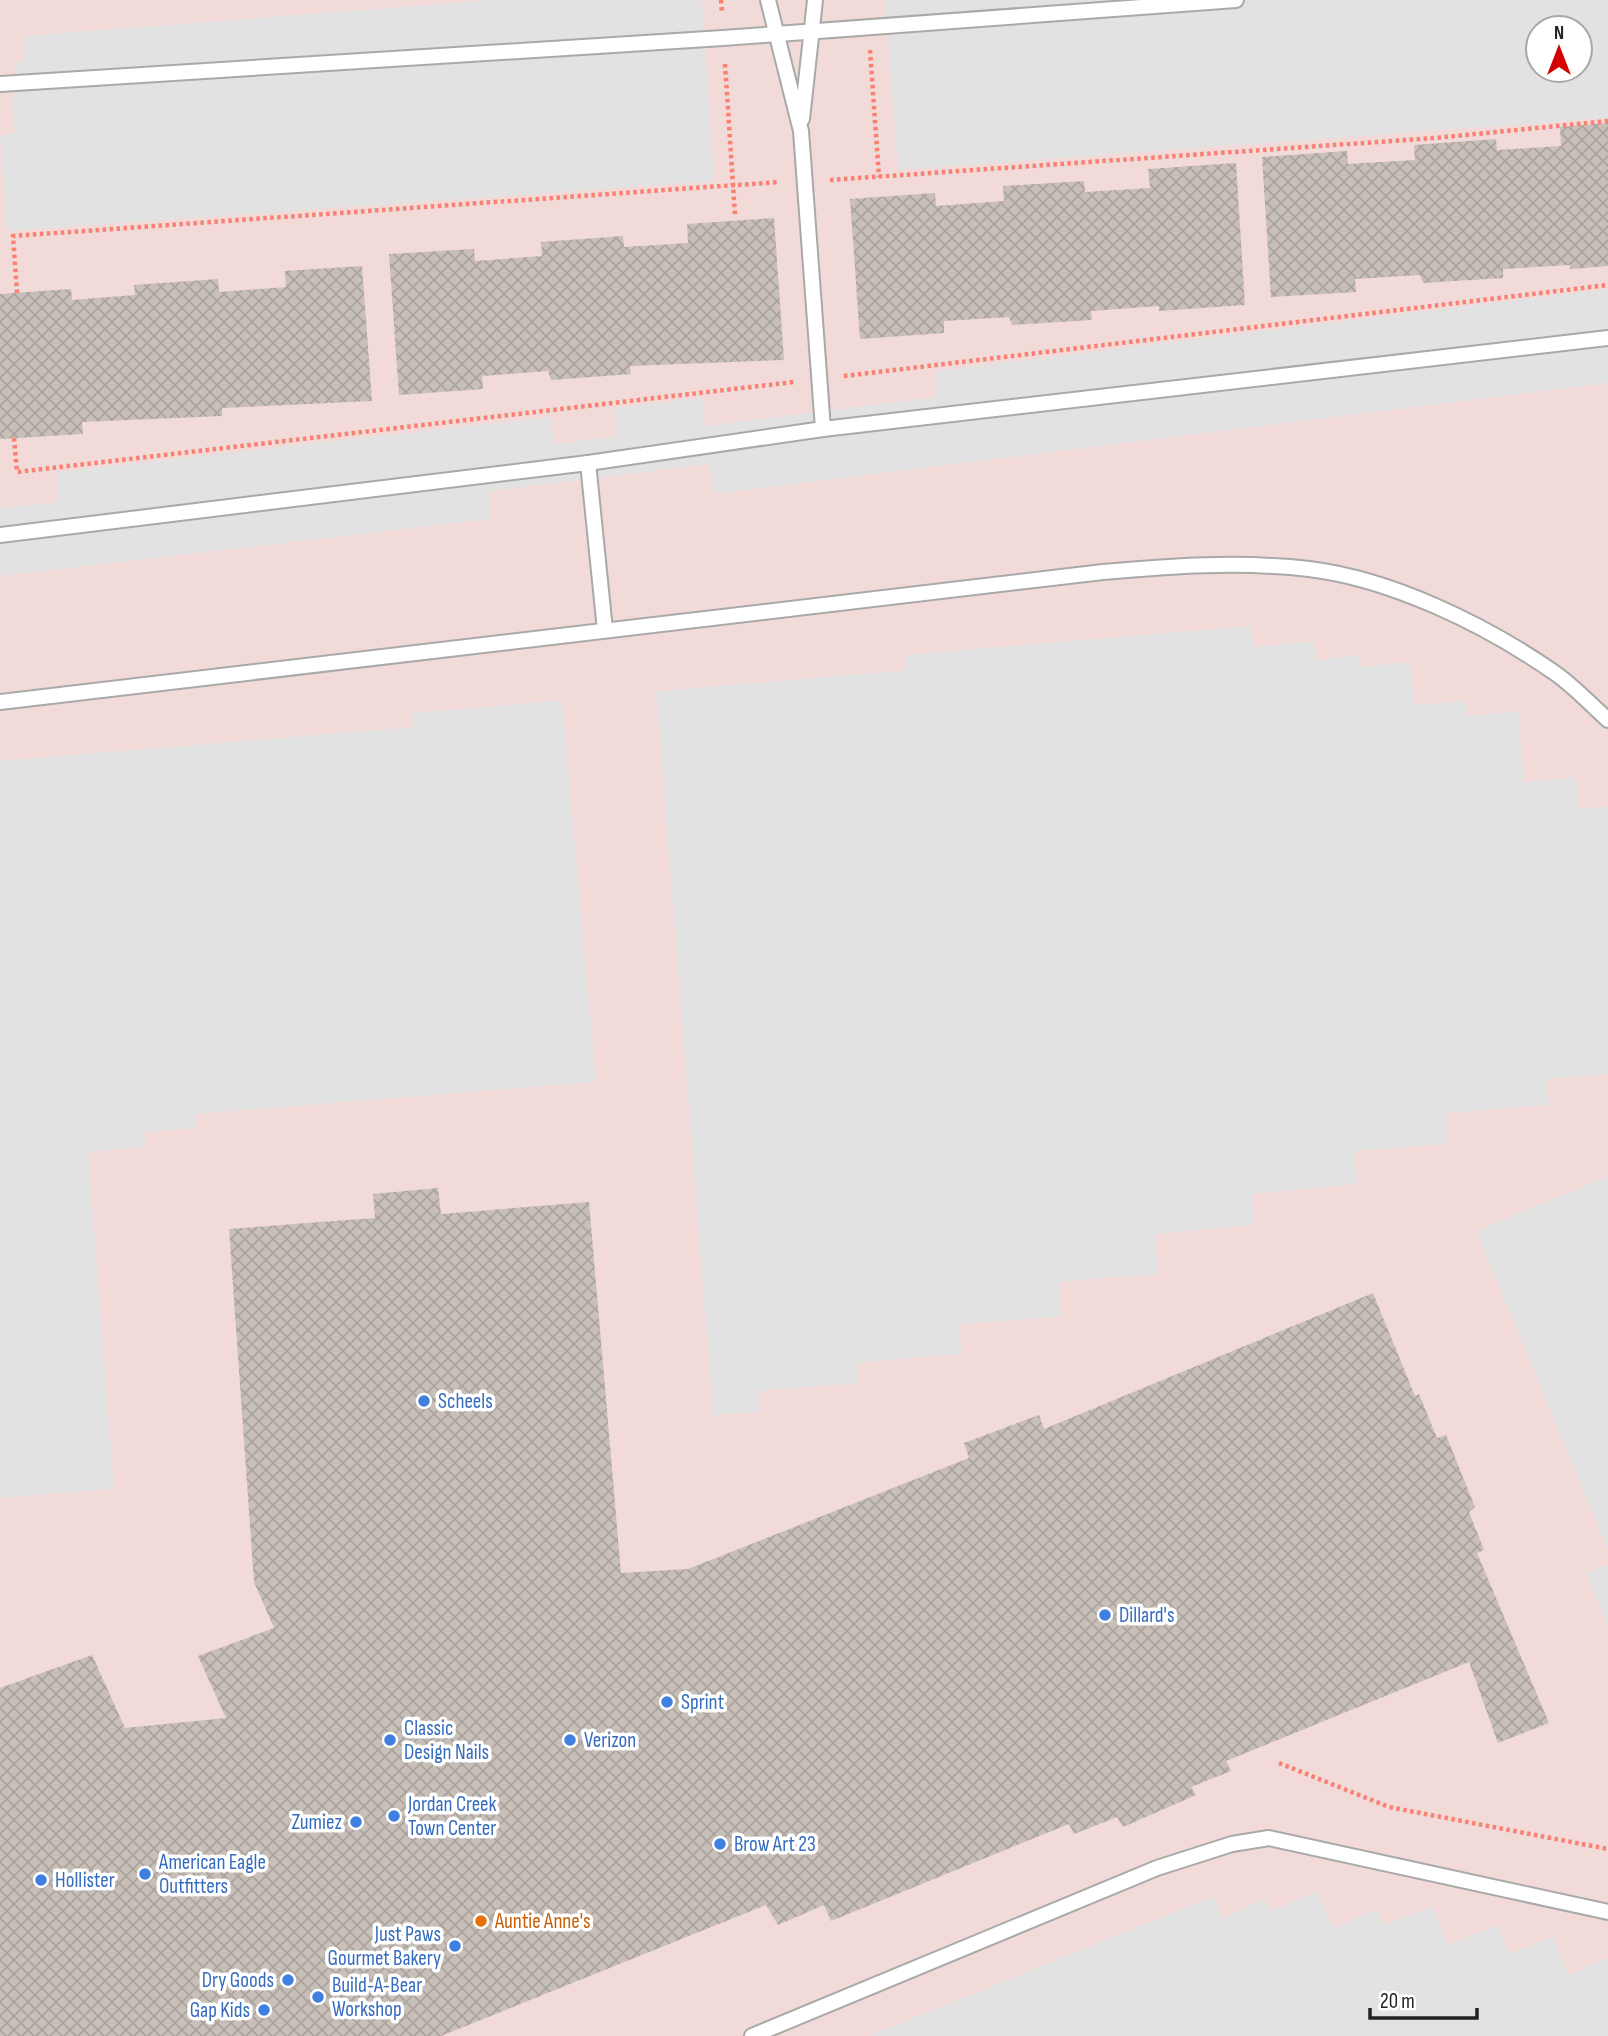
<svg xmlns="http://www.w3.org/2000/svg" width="1608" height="2036" font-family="'Sofia Sans Condensed',sans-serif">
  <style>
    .commercial { fill: #f2dad9; fill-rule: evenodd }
    .parking { fill: #e2e2e2; fill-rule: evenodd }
    .building { fill: url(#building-cross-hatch) }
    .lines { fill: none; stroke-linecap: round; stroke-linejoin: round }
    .service-casing { stroke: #a9a9a9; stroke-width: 18 }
    .path { stroke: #fa8072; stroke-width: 4.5; stroke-dasharray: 3.5 3.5; stroke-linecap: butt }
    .service { stroke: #fff; stroke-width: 14 }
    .shop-dot { fill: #3f7fe0; stroke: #fff; stroke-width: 2.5 }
    .food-dot { fill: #e8710a; stroke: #fff; stroke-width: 2.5 }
    .labels { text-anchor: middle; stroke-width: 7; stroke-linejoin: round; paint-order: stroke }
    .shop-label { font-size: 21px; fill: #366cbe; stroke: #fff; text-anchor: start }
    .food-label { font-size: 21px; fill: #c56008; stroke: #fff; text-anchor: start }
  </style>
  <defs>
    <pattern id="building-cross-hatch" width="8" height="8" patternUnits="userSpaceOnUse" patternTransform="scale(1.75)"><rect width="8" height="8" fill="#c7bfb8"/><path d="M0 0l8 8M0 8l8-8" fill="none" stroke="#aba49e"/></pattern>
  </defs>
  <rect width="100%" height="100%" fill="#f2efe9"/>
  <path class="commercial" d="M0,0H1608V2036H0ZM1538,28H1580V70H1538Z"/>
  <g class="parking">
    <path d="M494,0H702L714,181L7,231L0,136L15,132L12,104L16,63L24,60L23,36Z"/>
    <path d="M885,0H1608V118L898,170ZM1538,28H1580V70H1538Z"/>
    <path d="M1608,289V383L714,494L709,464L490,491V519L0,576V508L58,502L57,472L550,417L555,444L616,436L614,408L702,398L705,426L936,397L935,371Z"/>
    <path d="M1251,626L1254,647L1314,641L1316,660L1358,655L1359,667L1410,662L1414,705L1466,701L1468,716L1518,711L1524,782L1576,777L1579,809L1608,807V1074L1547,1079L1549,1105L1446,1113L1448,1144L1355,1151L1357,1184L1252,1194L1254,1225L1155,1234L1158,1274L1059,1282L1061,1317L960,1324L961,1354L858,1363L859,1383L759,1391L761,1412L713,1415L656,691L906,670V655Z"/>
    <path d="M562,700L596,1082L195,1114L196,1128L144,1132L146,1147L88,1152L114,1489L0,1498V761L413,727L412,713Z"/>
    <path d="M1608,1176V1550L1476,1231Z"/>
    <path d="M1608,1565V1626L1586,1573Z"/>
    <path d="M1317,1891L1333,1928L1377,1909L1383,1925L1432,1906L1448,1945L1497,1925L1510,1954L1553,1936L1568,1975L1608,1958V2036H869L1214,1896L1223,1918L1264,1899L1271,1911Z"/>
  </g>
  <g class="building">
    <path d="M1608,123V266L1570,269V265L1503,269V278L1423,283L1420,275L1355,279L1356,292L1271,297L1262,157L1347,151L1348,164L1415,160L1414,145L1496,139L1497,150L1561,146L1560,127Z"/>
    <path d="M1236,163L1245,305L1159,311V306L1091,311L1092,320L1012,325L1009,317L944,321V333L860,339L850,199L935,193L936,206L1004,201L1003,186L1084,181L1085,192L1150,188L1148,169Z"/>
    <path d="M774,218L784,360L630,366L631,374L551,380L548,371L482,376L483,389L399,395L389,254L474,249L475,261L542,256L541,242L623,236L624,247L688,243L687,224Z"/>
    <path d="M362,266L372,401L222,408V416L82,422L83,434L0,439V294L71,289L72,300L135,295L134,285L218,279L219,292L286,287L285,271Z"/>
    <path d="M438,1188L441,1214L589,1202L621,1573L688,1569L969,1458L964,1443L1039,1415L1044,1429L1373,1293L1415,1396L1419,1394L1437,1438L1446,1435L1475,1507L1469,1512L1484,1550L1477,1553L1549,1723L1498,1743L1469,1662L1226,1761L1231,1771L1191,1787L1196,1795L1123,1827L1117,1817L1074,1834L1069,1824L831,1921L824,1905L778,1925L766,1905L441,2036H0V1688L92,1655L125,1728L226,1718L198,1656L274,1628L254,1582L229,1229L375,1218L373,1194Z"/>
  </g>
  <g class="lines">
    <g class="service-casing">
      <g id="service">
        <path d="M768,0L801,131L823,429"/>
        <path d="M0,84L723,38L1236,0"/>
        <path d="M802,119L815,0"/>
        <path d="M588,463L605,630"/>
        <path d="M0,535L588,463L823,429L1608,338"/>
        <path d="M0,702L1103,572C1171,566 1240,561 1309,569C1391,579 1484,624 1552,671C1572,684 1590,704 1608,720"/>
        <path d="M752,2036L1157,1868L1232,1844L1269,1838L1608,1912"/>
      </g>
    </g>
    <g class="path">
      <path d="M721,0L722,13"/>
      <path d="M870,50L879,177"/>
      <path d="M725,64L735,215"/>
      <path d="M830,180L1435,138L1608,121"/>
      <path d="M17,293L13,236L779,182"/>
      <path d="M844,376L1608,285"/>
      <path d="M14,438L17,472L794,382"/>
      <path d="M1279,1763L1389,1807L1608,1849"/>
    </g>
    <use href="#service" class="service"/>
  </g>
  <g class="shop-dot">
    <circle cx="424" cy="1401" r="7"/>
    <circle cx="1105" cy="1615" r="7"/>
    <circle cx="667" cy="1702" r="7"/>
    <circle cx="390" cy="1740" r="7"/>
    <circle cx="570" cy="1740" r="7"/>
    <circle cx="394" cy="1816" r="7"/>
    <circle cx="356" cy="1822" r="7"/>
    <circle cx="720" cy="1844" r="7"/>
    <circle cx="145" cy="1874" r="7"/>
    <circle cx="41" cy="1880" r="7"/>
    <circle cx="455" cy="1946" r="7"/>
    <circle cx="288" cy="1980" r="7"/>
    <circle cx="318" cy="1997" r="7"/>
    <circle cx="264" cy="2010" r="7"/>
  </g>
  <circle class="food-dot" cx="481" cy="1921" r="7"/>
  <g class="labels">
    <g class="shop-label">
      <text x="438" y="1408">Scheels</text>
      <text x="1119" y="1622">Dillard's</text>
      <text x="681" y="1709">Sprint</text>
      <text x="404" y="1735">Classic<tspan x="404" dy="24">Design Nails</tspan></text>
      <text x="584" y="1747">Verizon</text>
      <text x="408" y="1811">Jordan Creek<tspan x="408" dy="24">Town Center</tspan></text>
      <text x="342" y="1829" text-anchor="end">Zumiez</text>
      <text x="734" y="1851">Brow Art 23</text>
      <text x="159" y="1869">American Eagle<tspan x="159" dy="24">Outfitters</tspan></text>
      <text x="55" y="1887">Hollister</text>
      <text x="441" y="1941" text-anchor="end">Just Paws<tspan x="441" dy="24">Gourmet Bakery</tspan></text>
      <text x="274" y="1987" text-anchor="end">Dry Goods</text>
      <text x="332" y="1992">Build-A-Bear<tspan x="332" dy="24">Workshop</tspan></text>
      <text x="250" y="2017" text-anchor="end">Gap Kids</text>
    </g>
    <g class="food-label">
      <text x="495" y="1928">Auntie Anne's</text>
    </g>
  </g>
  <g transform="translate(1559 49)"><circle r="33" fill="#ffffff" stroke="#a7a7a7" stroke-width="2"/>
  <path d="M0-5L12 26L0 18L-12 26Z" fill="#d40000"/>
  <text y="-10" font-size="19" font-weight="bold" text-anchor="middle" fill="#222222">N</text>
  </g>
  <path d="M1370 2008v10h107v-10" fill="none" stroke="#222222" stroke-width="3.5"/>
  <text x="1380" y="2008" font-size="21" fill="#222222" stroke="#ffffff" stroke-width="5" paint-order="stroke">20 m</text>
</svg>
